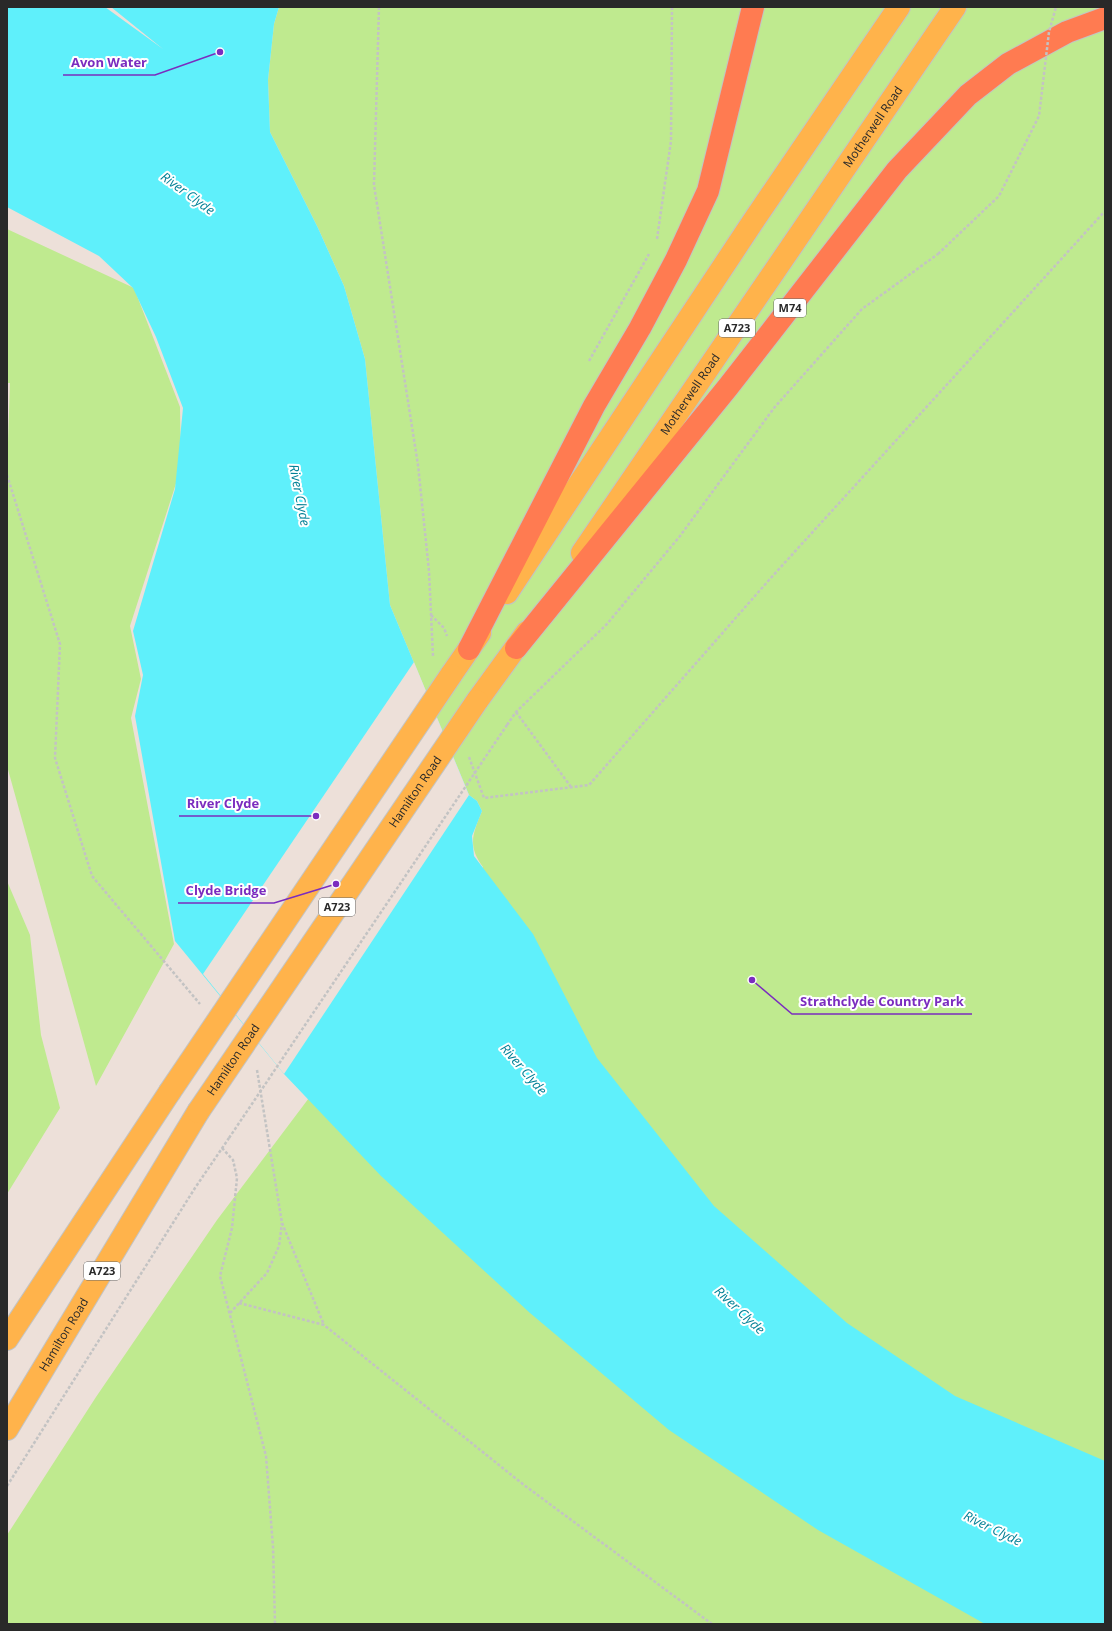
<svg xmlns="http://www.w3.org/2000/svg" width="1112" height="1631" font-family="'Open Sans',sans-serif">
  <style>
    .green { fill: #bfea8f }
    .water { fill: #5ff0fb }
    .pier { fill: #ede0d9 }
    .lines { fill: none; stroke-linecap: round; stroke-linejoin: round }
    .primary-casing { stroke: #c3c3c3; stroke-width: 24 }
    .highway-casing { stroke: #c3c3c3; stroke-width: 24 }
    .path { stroke: #c3c3c3; stroke-width: 2.5; stroke-dasharray: 3 2; stroke-linecap: butt }
    .primary { stroke: #ffb34b; stroke-width: 22 }
    .highway { stroke: #ff7b51; stroke-width: 22 }
    .primary-bridge-casing { stroke: #c3c3c3; stroke-width: 24; stroke-linecap: butt }
    .path-bridge { stroke: #c3c3c3; stroke-width: 2.5; stroke-dasharray: 3 2; stroke-linecap: butt }
    .primary-bridge { stroke: #ffb34b; stroke-width: 22 }
    .labels { text-anchor: middle; stroke-width: 4; stroke-linejoin: round; paint-order: stroke }
    .shield { fill: #fff; stroke: #696969; stroke-width: 1 }
    .shield-label { font-size: 11px; font-weight: bold; fill: #292929 }
    .street-label { font-size: 12px; fill: #292929; stroke: #fff }
    .water-label { font-size: 13px; font-style: italic; fill: #028096; stroke: #fff }
    .leader { fill: none; stroke: #7b2cbf; stroke-width: 1.5 }
    .callout-dot { fill: #7b2cbf; stroke: #fff; stroke-width: 1.5 }
    .callout-label { font-size: 13px; text-anchor: middle; font-weight: bold; fill: #7b2cbf; stroke: #fff; stroke-width: 4; stroke-linejoin: round; paint-order: stroke }
  </style>
  <rect width="100%" height="100%" fill="#ede0d9"/>
  <g class="green">
    <path d="M279,7H1105V1624H7V1535L96,1397L217,1220L483,867C467,846 473,833 482,811L477,801L469,795L390,605L365,359L344,286L318,228L270,132L268,80L274,24Z"/>
    <path d="M7,229L134,288L180,407L181,468L130,626L141,679L131,718L174,944L96,1086L7,766V472L10,383H7Z"/>
    <path d="M7,881L30,935L41,1035L60,1108L7,1194Z"/>
  </g>
  <path class="water" d="M7,7H105L163,49L111,7H279L274,24L268,80L270,132L318,228L344,286L365,359L390,605L469,795L477,801L482,811L472,836L474,856L533,934L597,1058L714,1206L847,1323L955,1396L1105,1461V1624H985L818,1530L669,1430L530,1313L381,1176L284,1074L175,941L135,716L143,675L133,631L175,489L183,408L156,337L133,288L99,256L7,207Z"/>
  <path class="pier" d="M414,662L469,795L284,1074L203,974Z"/>
  <g class="lines">
    <g class="primary-casing">
      <g id="primary">
        <path id="s1" d="M582,553L955,7"/>
        <path d="M507,593L752,223L899,7"/>
        <path d="M451,675L480,633"/>
        <path d="M477,701L527,632"/>
        <path d="M7,1339L169,1093"/>
        <path id="s2" d="M7,1429L198,1112"/>
      </g>
    </g>
    <g class="highway-casing">
      <g id="highway">
        <path d="M516,648L728,387L897,170L968,95L1008,64L1067,32L1105,18"/>
        <path d="M469,649L594,406L640,328L676,260L708,191L753,7"/>
      </g>
    </g>
    <g class="path">
      <path d="M379,7L374,185L418,465L429,571L433,656"/>
      <path d="M657,239L671,141L672,7"/>
      <path d="M589,361L649,254"/>
      <path d="M7,475L60,644L55,758L92,876L200,1004"/>
      <path d="M431,615L444,628L447,636"/>
      <path d="M516,712L571,787"/>
      <path d="M507,725L516,712L607,624L680,536L774,408L862,309L938,254"/>
      <path d="M469,757L484,798L589,785L769,580L1105,211"/>
      <path d="M257,1070L282,1223L324,1325"/>
      <path d="M222,1148L233,1160L237,1178L232,1228L220,1276L266,1456L273,1547L275,1624"/>
      <path d="M239,1303L324,1325L524,1485L712,1624"/>
      <path d="M230,1313L267,1273L279,1246L282,1223"/>
      <path d="M7,1486L195,1188L229,1138"/>
    </g>
    <use href="#primary" class="primary"/>
    <use href="#highway" class="highway"/>
    <g class="primary-bridge-casing">
      <g id="primary-bridge">
        <path d="M169,1093L451,675"/>
        <path id="s3" d="M198,1112L477,701"/>
      </g>
    </g>
    <g class="path-bridge">
      <path d="M938,254L999,196L1039,116L1049,32L1056,7"/>
      <path d="M229,1138L507,725"/>
    </g>
    <use href="#primary-bridge" class="primary-bridge"/>
  </g>
  <g class="labels">
    <g class="shield">
      <rect x="774" y="299" width="32" height="18" rx="3"/>
      <rect x="719" y="319" width="36" height="18" rx="3"/>
      <rect x="319" y="898" width="36" height="18" rx="3"/>
      <rect x="84" y="1262" width="36" height="18" rx="3"/>
    </g>
    <g class="shield-label">
      <text x="790" y="312">M74</text>
      <text x="737" y="332">A723</text>
      <text x="337" y="911">A723</text>
      <text x="102" y="1275">A723</text>
    </g>
    <g class="street-label">
      <text dy="4" stroke="none"><textPath href="#s1" startOffset="516">Motherwell Road</textPath></text>
      <text dy="4" stroke="none"><textPath href="#s1" startOffset="192">Motherwell Road</textPath></text>
      <text dy="4" stroke="none"><textPath href="#s3" startOffset="387">Hamilton Road</textPath></text>
      <text dy="4" stroke="none"><textPath href="#s3" startOffset="63">Hamilton Road</textPath></text>
      <text dy="4" stroke="none"><textPath href="#s2" startOffset="110">Hamilton Road</textPath></text>
    </g>
    <g class="water-label">
      <text transform="translate(188 193) rotate(36)" y="5">River Clyde</text>
      <text transform="translate(300 495) rotate(79)" y="5">River Clyde</text>
      <text transform="translate(524 1069) rotate(49)" y="5">River Clyde</text>
      <text transform="translate(740 1310) rotate(43)" y="5">River Clyde</text>
      <text transform="translate(993 1528) rotate(26)" y="5">River Clyde</text>
    </g>
  </g>
  <path class="leader" d="M220 52L155 75H63M316 816L268 816H179M336 884L274 903H178M752 980L792 1014H972"/>
  <g class="callout-dot">
    <circle cx="220" cy="52" r="4"/>
    <circle cx="316" cy="816" r="4"/>
    <circle cx="336" cy="884" r="4"/>
    <circle cx="752" cy="980" r="4"/>
  </g>
  <g class="callout-label">
    <text x="109" y="67">Avon Water</text>
    <text x="223" y="808">River Clyde</text>
    <text x="226" y="895">Clyde Bridge</text>
    <text x="882" y="1006">Strathclyde Country Park</text>
  </g>
  <rect width="1112" height="1631" fill="none" stroke="#292929" stroke-width="16"/>
</svg>
